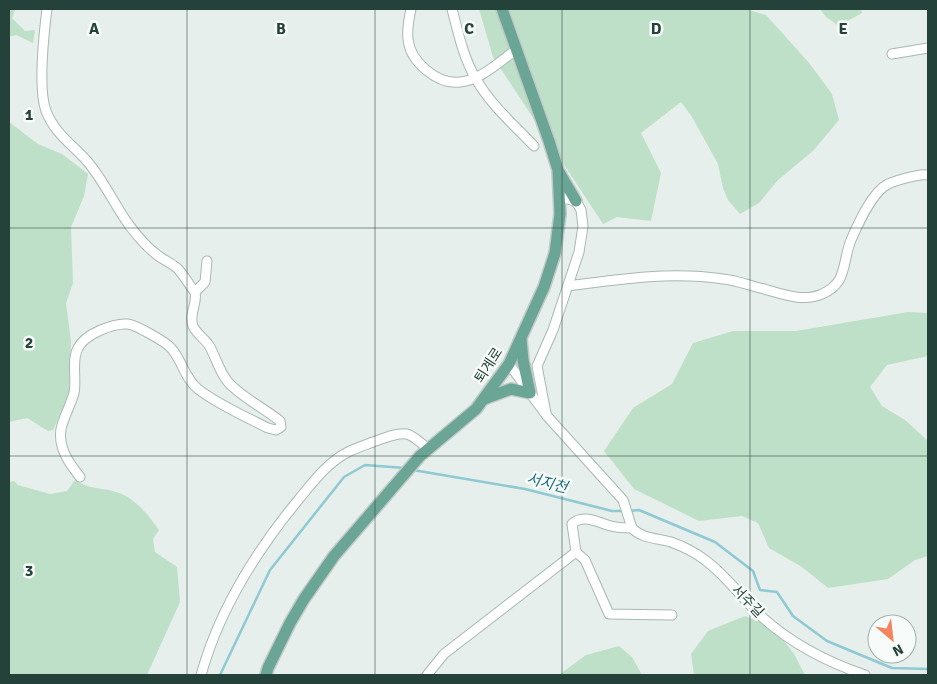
<svg xmlns="http://www.w3.org/2000/svg" width="937" height="684" font-family="Signika,'Noto Sans KR',sans-serif">
  <style>
    .green { fill: #bfe0c8 }
    .lines { fill: none; stroke-linecap: round; stroke-linejoin: round }
    .stream { stroke: #8ec9d4; stroke-width: 2.5 }
    .minor-casing { stroke: #a8b8b2; stroke-width: 11 }
    .major-casing { stroke: #c2cac8; stroke-width: 14 }
    .minor { stroke: #fff; stroke-width: 9 }
    .major { stroke: #6aa596; stroke-width: 11 }
    .grid { fill: none; stroke: #24423a; stroke-width: 1; stroke-opacity: 0.55 }
    .labels { text-anchor: middle; stroke-width: 5; stroke-linejoin: round; paint-order: stroke }
    .street-label { font-size: 14px; fill: #24423a; stroke: #f7fbf9 }
    .water-label { font-size: 15px; font-style: italic; fill: #1c6f80; stroke: #f7fbf9 }
    .grid-label { font-size: 16px; text-anchor: middle; font-weight: bold; fill: #24423a; stroke: #f7fbf9; stroke-width: 5; stroke-linejoin: round; paint-order: stroke }
  </style>
  <rect width="100%" height="100%" fill="#e6efeb"/>
  <g class="green">
    <path d="M9,9L15,10L12,18L25,31L35,30L33,43L16,35L9,37Z"/>
    <path d="M479,9H746L766,15L810,64L832,94L839,120L813,151L778,180L759,203L740,214L728,200L723,188L718,164L692,117L681,102L641,133L661,173L651,221L617,217L603,224L493,57Z"/>
    <path d="M820,9H861L862,13L839,26L826,17Z"/>
    <path d="M9,122L38,144L62,154L88,174L84,196L71,227L73,283L66,303L71,341L69,396L53,430L48,431L27,418L9,422Z"/>
    <path d="M908,312L928,313V356L887,365L870,387L882,406L905,420L928,441V556L915,560L888,579L828,588L802,567L769,548L758,523L742,516L699,521L634,489L604,451L633,408L672,384L693,343L733,331H796Z"/>
    <path d="M75,480C89,490 104,487 119,493C136,499 149,516 159,530L153,539L155,552L177,567L180,602L147,675H9V482L14,481L18,485L50,494L67,491Z"/>
    <path d="M745,616L774,628L794,654L805,675H694L691,654L708,631Z"/>
    <path d="M619,646L632,657L642,675H559L586,655Z"/>
  </g>
  <g class="lines">
    <g class="stream">
      <path d="M413,470L525,489L612,511H623"/>
      <path d="M629,511L639,510L715,542L753,571L760,590L777,592L793,616L827,641L892,668L928,669"/>
      <path d="M220,675L270,570L344,477L365,465L405,468"/>
    </g>
    <g class="minor-casing">
      <g id="minor">
        <path d="M47,9C44,33 38,89 46,111C55,134 72,144 87,161C104,181 114,204 129,225C136,234 145,246 155,253C161,259 170,262 177,268C184,275 189,285 195,292"/>
        <path d="M411,9C409,18 407,30 408,39C410,62 438,85 460,82C481,80 500,61 516,50"/>
        <path d="M452,9C458,32 463,57 476,79C490,104 514,125 534,146"/>
        <path d="M892,54L928,48"/>
        <path d="M568,286C619,279 672,271 723,279C735,280 748,285 760,288C780,293 802,303 822,294C848,283 842,262 851,240C858,224 872,192 888,184C895,181 902,179 910,177C916,176 922,174 928,175"/>
        <path d="M509,364L547,416L623,500L632,528C626,528 618,528 611,526C599,523 583,513 572,524L576,552L585,560L609,614L672,615"/>
        <path d="M546,413L537,366L553,330L579,252L583,226L581,210L576,201L559,197"/>
        <path d="M80,477C69,463 58,448 61,429C63,419 71,404 74,393C77,379 71,361 78,348C85,334 113,323 128,324C136,325 166,342 171,348C182,360 185,379 198,389C217,404 246,417 268,428L276,430L281,427L280,421C265,409 247,400 233,387C221,377 217,360 210,347C206,339 197,335 193,326C188,314 198,304 195,292L205,282L207,261"/>
        <path d="M632,528C642,539 658,538 671,542C682,546 696,553 705,560C727,576 742,599 762,617C792,644 827,662 865,675"/>
        <path d="M201,675C219,610 256,551 299,499C313,482 328,462 348,452C356,448 365,445 373,442C382,439 397,432 407,434C414,436 423,445 429,449"/>
        <path d="M427,675L444,654L576,552"/>
      </g>
    </g>
    <g class="major-casing">
      <g id="major">
        <path d="M559,172L576,201"/>
        <path d="M484,399L511,389L530,393L523,360L521,339"/>
        <path d="M266,675L268,668L290,623L304,599L334,556L420,456L476,409L509,364L544,287L555,253L560,214L558,170L549,141L502,9"/>
      </g>
    </g>
    <use href="#minor" class="minor"/>
    <use href="#major" class="major"/>
  </g>
  <path class="grid" d="M187,9V675M375,9V675M562,9V675M750,9V675M9,228H928M9,456H928"/>
  <g class="labels">
    <g class="street-label">
      <text transform="translate(488 365) rotate(-57)" y="5">퇴계로</text>
      <text transform="translate(748 601) rotate(46)" y="5">서주길</text>
    </g>
    <g class="water-label">
      <text transform="translate(547 483) rotate(14)" y="5">서지천</text>
    </g>
  </g>
  <g class="grid-label">
    <text x="94" y="34">A</text>
    <text x="281" y="34">B</text>
    <text x="469" y="34">C</text>
    <text x="656" y="34">D</text>
    <text x="843" y="34">E</text>
    <text x="29" y="120">1</text>
    <text x="29" y="348">2</text>
    <text x="29" y="576">3</text>
  </g>
  <rect width="937" height="684" fill="none" stroke="#24423a" stroke-width="20"/>
  <g transform="translate(892 639) rotate(152)"><circle r="24" fill="#f7fbf9" stroke="#a3b1ad"/>
  <path d="M0-4L9 19L0 12L-9 19Z" fill="#f4845f"/>
  <text y="-8" font-size="14" font-weight="bold" text-anchor="middle" fill="#24423a">N</text>
  </g>
</svg>
